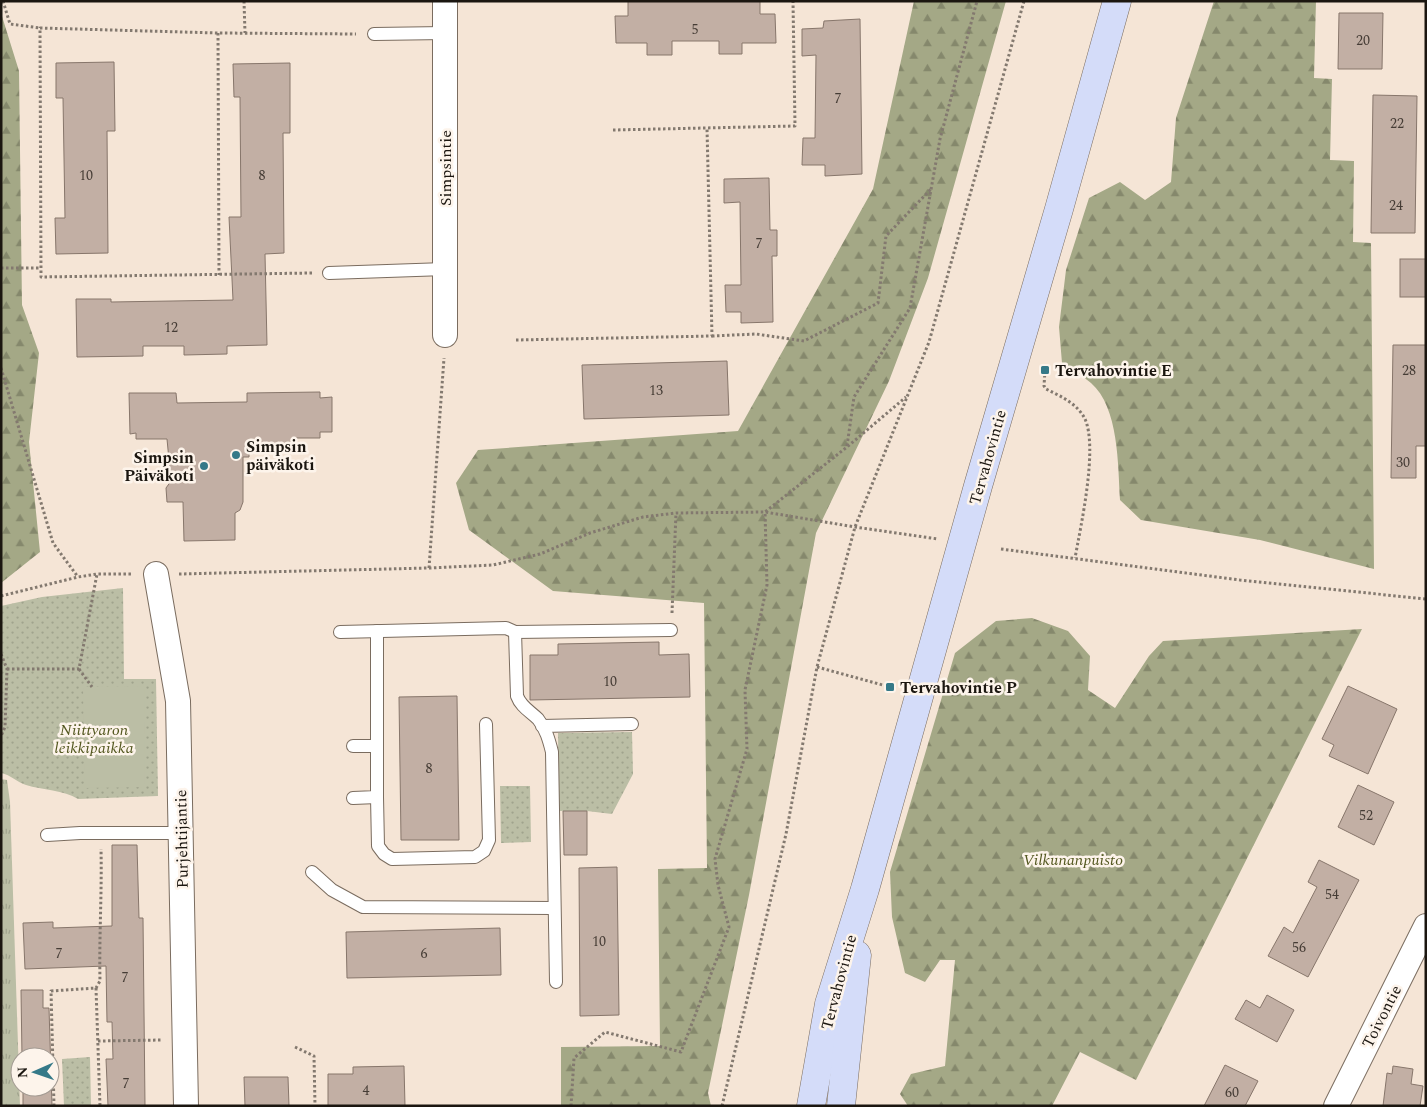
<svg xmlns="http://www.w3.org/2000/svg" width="1427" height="1107" font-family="Spectral,serif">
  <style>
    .grass { fill: url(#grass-tufts) }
    .forest { fill: url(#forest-firs) }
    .park { fill: url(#park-dots) }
    .pitch { fill: #bbbea5 }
    .building { fill: #c2afa4; stroke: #87766b }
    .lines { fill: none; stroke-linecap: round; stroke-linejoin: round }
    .service-casing { stroke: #7a6c5f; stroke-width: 14 }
    .minor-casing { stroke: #7a6c5f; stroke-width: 26 }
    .secondary-casing { stroke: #7a6c5f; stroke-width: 29 }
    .path { stroke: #83796f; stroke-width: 3; stroke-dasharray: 2.5 2.5; stroke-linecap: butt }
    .service { stroke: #fff; stroke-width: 12 }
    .minor { stroke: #fff; stroke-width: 24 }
    .secondary { stroke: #d4dcf9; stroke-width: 28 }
    .poi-dot { fill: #357988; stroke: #fdf4eb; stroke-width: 2 }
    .labels { text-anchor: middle; stroke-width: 5; stroke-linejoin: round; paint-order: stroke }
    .number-label { font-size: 14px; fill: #453c35 }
    .street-label { font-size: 16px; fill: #1b1610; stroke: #fdf4eb }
    .poi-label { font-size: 16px; font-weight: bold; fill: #1b1610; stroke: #fdf4eb; text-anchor: start }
    .park-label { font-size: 16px; font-style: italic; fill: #545820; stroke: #fdf4eb }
  </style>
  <defs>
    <pattern id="grass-tufts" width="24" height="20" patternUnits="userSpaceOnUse" patternTransform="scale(1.25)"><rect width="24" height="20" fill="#bbbea5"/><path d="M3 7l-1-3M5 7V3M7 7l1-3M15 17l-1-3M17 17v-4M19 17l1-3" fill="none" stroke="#a0a38d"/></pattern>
    <pattern id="forest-firs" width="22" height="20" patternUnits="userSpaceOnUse" patternTransform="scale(1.25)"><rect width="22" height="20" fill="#a4a886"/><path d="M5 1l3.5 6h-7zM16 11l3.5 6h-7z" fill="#85886c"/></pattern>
    <pattern id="park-dots" width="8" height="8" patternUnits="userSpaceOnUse" patternTransform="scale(1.25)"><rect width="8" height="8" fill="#bbbea5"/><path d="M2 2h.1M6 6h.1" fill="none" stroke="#a0a38d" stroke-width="1.8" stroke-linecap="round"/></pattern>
  </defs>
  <rect width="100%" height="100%" fill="#f5e5d6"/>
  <path class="grass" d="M1,779L7,780L10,802L20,1106H1Z"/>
  <g class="forest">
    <path d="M914,1H1006L928,278L889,381L816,533L749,895L708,1093L711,1106H561V1047L660,1046L658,869L707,868L704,603L553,591L469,530L456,483L478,450L738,431L873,189Z"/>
    <path d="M1214,1H1316L1314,78L1332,79L1330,160L1354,161L1353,242L1371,243L1374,569L1260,540L1141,520L1120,500C1118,466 1119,407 1091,383C1082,375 1071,370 1062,363L1059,327L1066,270L1089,198L1120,182L1145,200L1171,182L1176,118Z"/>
    <path d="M1,13L19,71L22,305L39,353L29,442L40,552L1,583Z"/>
    <path d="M1032,618L1068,631L1090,656L1088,690L1115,708L1149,656L1163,641L1362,629L1136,1080L1080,1052L1052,1106H908L900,1094L911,1074L945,1066L955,960H940L925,982L905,973L892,917L890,872L955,653L996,621Z"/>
  </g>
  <g class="park">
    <path d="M123,588L124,679H156L158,796L78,799C64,790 42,790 26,785C17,782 11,775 1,773V606L42,597Z"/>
    <path d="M632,732L633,774L612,814L587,811H559L558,733Z"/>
    <path d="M500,786H530L531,842L501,843Z"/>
    <path d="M90,1057L91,1106H64L62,1059Z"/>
  </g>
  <path class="pitch" d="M144,686L145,787L85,788L83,687Z"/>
  <g class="building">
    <path d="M628,1H760V14H775L776,43H742V54H719V41H672V55H647V43H616L615,16H628Z"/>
    <path d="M1339,13H1383L1382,69H1338Z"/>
    <path d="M860,19L862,174L825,176V165H802L803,138H815L816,55L802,56V29L823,28L824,21Z"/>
    <path d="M114,62L115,131H107L108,253L56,254L55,218H65L63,98H56V63Z"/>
    <path d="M290,63V133H283L284,253L265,254L267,345L227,346V354L184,355V346H143V356L77,357L76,299H111V302L233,300L229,217H241L240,97H234L233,64Z"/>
    <path d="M1373,95L1417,96L1415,233H1371Z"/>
    <path d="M769,178L770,230H777V256H772L773,322L741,323V312H726L725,285H741L740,202L724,203V179Z"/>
    <rect x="1400" y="259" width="26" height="38"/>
    <path d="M1393,345H1426V446H1416V478H1391Z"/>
    <path d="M727,361L729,415L584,419L582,365Z"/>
    <path d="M320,392V398L332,397V432H320V438H295V450L249,451V457H243V502L240,510L235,513V540L184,541L183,502H167L166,488L171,481L167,439H136V433L130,434L129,393H176L177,403L247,402V393Z"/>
    <path d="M659,642V655L689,654L690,697L530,700V655H558V644Z"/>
    <path d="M1348,686L1397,709L1368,774L1329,756L1334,745L1322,739Z"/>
    <path d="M457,696L459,840H401L399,697Z"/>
    <path d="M1358,785L1394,802L1374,845L1338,827Z"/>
    <path d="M563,811H587V855H564Z"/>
    <path d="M112,845H137L139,918H143L145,1106H108L106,1059H113L112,1022H107L106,966L25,969L23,923L53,922V928L112,926Z"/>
    <path d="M1319,860L1359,880L1308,977L1268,956L1284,927L1293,933L1317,887L1308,882Z"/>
    <path d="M617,867L619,1015L580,1016L579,868Z"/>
    <path d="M500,928L501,975L347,978L346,932Z"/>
    <path d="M21,990H43V1008H49L52,1106H23V1087H50V1057H22Z"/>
    <path d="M1267,995L1294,1010L1277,1042L1235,1019L1246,1000L1260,1008Z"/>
    <path d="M1225,1065L1258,1081L1245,1106H1204Z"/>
    <path d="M404,1066L405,1106H328V1074H353V1067Z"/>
    <path d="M1393,1066L1413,1069L1411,1084L1423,1086L1420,1106H1383L1387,1073L1392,1074Z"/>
    <path d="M244,1077H288L289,1106H245Z"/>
  </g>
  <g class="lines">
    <g class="service-casing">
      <g id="service">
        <path d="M374,34L445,33"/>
        <path d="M329,273L445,269"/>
        <path d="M340,632L506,628L515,632L671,630"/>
        <path d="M515,632L517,696C521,707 530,711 538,719C546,729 549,740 552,752L556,982"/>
        <path d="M542,726L632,724"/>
        <path d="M353,746H377"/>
        <path d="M377,797L378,846L384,854L392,859L475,857L484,851L489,840L486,724"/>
        <path d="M353,798L377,797V631"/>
        <path d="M47,835L80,833H181"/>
        <path d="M312,872L332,890L363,907L554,908"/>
      </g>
    </g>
    <g class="minor-casing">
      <g id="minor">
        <path d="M445,335V1"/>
        <path d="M156,574L178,701L186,1106"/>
        <path d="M1336,1106L1426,926"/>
      </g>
    </g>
    <g class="secondary-casing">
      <g id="secondary">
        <path d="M811,1106L829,1004L865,889L978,486L1059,209L1117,1"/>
        <path d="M841,1106L857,955"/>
      </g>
    </g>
    <g class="path">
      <path d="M3,1L10,24L40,28"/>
      <path d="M244,1L245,33"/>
      <path d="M218,33L219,275"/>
      <path d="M613,130L795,126L793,1"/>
      <path d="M1,268H41"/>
      <path d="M312,273L41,277L40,28L218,33L356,34"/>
      <path d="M712,336L756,334L804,341L878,303L886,236L931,189"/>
      <path d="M516,340L712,336L707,128"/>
      <path d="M1,368L53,543L78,577"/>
      <path d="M1045,370L1044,386L1046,389C1060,396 1077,403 1085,419C1098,448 1081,525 1075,558"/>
      <path d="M847,446L854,397L910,308L940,139L977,1"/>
      <path d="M1001,549L1240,580L1426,599"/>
      <path d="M429,568L444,358"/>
      <path d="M179,574L429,568L493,565L540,554L590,533L643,517L676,513L765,512L855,527L938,539"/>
      <path d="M1,596L78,577L97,574H133"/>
      <path d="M672,613L676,513"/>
      <path d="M1,654L7,669L5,727L1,736"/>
      <path d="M817,667L890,687"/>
      <path d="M7,669H79L97,574"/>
      <path d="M79,669L92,687"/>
      <path d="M96,988L100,1106"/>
      <path d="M98,1041L162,1040"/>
      <path d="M295,1047L314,1056L315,1106"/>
      <path d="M54,1106L51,991L96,988L100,981C99,937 102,893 101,849"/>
      <path d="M571,1106L574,1058L605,1032L681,1052L729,927L718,885L715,859L747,749L745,690L767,585L765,512L847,447L906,397"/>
      <path d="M722,1106L786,834L817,667L855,527L929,342L1024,1"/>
    </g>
    <use href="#service" class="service"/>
    <use href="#minor" class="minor"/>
    <use href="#secondary" class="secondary"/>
  </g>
  <g class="poi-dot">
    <rect x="1040" y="365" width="10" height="10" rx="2.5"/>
    <circle cx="236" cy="455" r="5"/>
    <circle cx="204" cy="466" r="5"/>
    <rect x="885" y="682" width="10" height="10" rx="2.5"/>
  </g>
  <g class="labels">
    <g class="number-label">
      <text x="695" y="34">5</text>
      <text x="1363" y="45">20</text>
      <text x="838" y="103">7</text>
      <text x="1397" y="128">22</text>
      <text x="86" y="180">10</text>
      <text x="262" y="180">8</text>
      <text x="1396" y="210">24</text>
      <text x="759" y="248">7</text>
      <text x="171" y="332">12</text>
      <text x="1409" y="375">28</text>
      <text x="656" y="395">13</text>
      <text x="1403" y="467">30</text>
      <text x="610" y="686">10</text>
      <text x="429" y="773">8</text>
      <text x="1366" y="820">52</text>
      <text x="1332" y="899">54</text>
      <text x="599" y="946">10</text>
      <text x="1299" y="952">56</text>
      <text x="59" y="958">7</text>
      <text x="424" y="958">6</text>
      <text x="125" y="982">7</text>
      <text x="126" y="1088">7</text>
      <text x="366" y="1095">4</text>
      <text x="1232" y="1097">60</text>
    </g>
    <g class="street-label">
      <text transform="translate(445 168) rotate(-90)" y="6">Simpsintie</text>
      <text transform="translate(987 457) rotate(-74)" y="6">Tervahovintie</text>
      <text transform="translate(181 839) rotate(-91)" y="6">Purjehtijantie</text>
      <text transform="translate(838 982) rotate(-75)" y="6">Tervahovintie</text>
      <text transform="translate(1381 1016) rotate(-63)" y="6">Toivontie</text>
    </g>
    <g class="poi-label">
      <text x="1055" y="376">Tervahovintie E</text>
      <text x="246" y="452">Simpsin<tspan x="246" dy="18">päiväkoti</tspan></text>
      <text x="194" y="463" text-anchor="end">Simpsin<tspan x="194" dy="18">Päiväkoti</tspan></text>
      <text x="900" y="693">Tervahovintie P</text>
    </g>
    <g class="park-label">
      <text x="94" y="735">Niittyaron<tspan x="94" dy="18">leikkipaikka</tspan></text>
      <text x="1073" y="865">Vilkunanpuisto</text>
    </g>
  </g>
  <rect width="1427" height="1107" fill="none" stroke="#1b1610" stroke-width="5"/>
  <g transform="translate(35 1072) rotate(268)"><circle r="24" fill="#fdf4eb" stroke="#a39b93"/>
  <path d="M0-4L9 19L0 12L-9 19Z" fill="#357988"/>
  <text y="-8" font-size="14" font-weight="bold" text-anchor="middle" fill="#1b1610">N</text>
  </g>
</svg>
